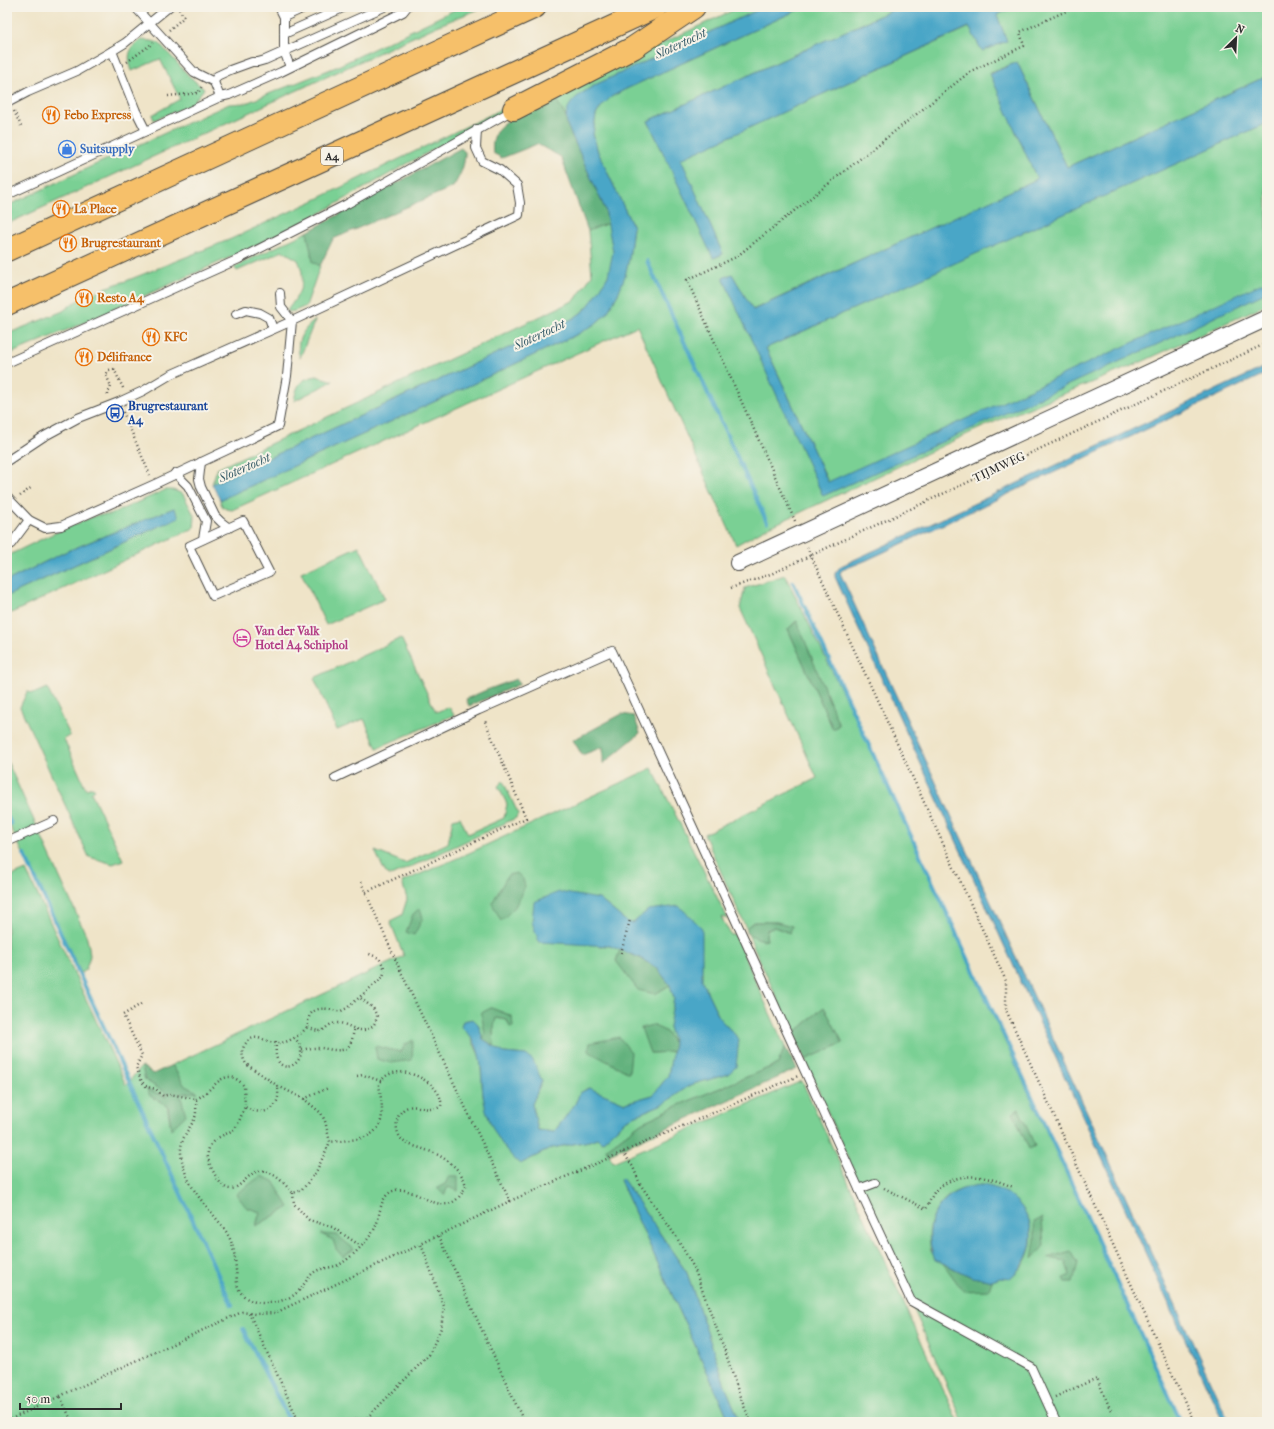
<svg xmlns="http://www.w3.org/2000/svg" width="1274" height="1429" font-family="'IM FELL French Canon',serif">
  <style>
    .green { fill: #7ad094; stroke: #527e60; fill-rule: evenodd }
    .forest { fill: #63b27e; stroke: #476e54 }
    .water { fill: #49a6c7; stroke: #3a6879 }
    .lines { fill: none; stroke-linecap: round; stroke-linejoin: round }
    .stream { stroke: #49a6c7; stroke-width: 4 }
    .service-casing { stroke: #484743; stroke-width: 10 }
    .minor-casing { stroke: #484743; stroke-width: 18 }
    .motorway-casing { stroke: #484743; stroke-width: 24 }
    .path { stroke: #484743; stroke-width: 2.5; stroke-dasharray: 1 3; stroke-linecap: butt }
    .service { stroke: #fff; stroke-width: 8 }
    .minor { stroke: #fff; stroke-width: 16 }
    .motorway { stroke: #f6c06b; stroke-width: 22 }
    .labels { text-anchor: middle; stroke-width: 4; stroke-linejoin: round; paint-order: stroke }
    .shield { fill: #f7f3e8; stroke: #686764; stroke-width: 1 }
    .shield-label { font-size: 11px; font-weight: bold; fill: #2b2b2b }
    .food-label { font-size: 12px; font-weight: bold; fill: #c56008; stroke: #f7f3e8; text-anchor: start }
    .shop-label { font-size: 12px; font-weight: bold; fill: #366cbe; stroke: #f7f3e8; text-anchor: start }
    .transit-label { font-size: 12px; font-weight: bold; fill: #164399; stroke: #f7f3e8; text-anchor: start }
    .street-label { font-size: 12px; fill: #2b2b2b; stroke: #f7f3e8 }
    .hotel-label { font-size: 12px; font-weight: bold; fill: #b23c85; stroke: #f7f3e8; text-anchor: start }
    .water-label { font-size: 13px; font-style: italic; fill: #375c69; stroke: #f7f3e8 }
  </style>
  <rect width="100%" height="100%" fill="#f7f3e8"/>
  <filter id="ink" filterUnits="userSpaceOnUse"><feTurbulence type="fractalNoise" baseFrequency=".025" numOctaves="2"/><feDisplacementMap in="SourceGraphic" scale="8" xChannelSelector="R" yChannelSelector="G"/><feConvolveMatrix kernelMatrix="1 2 1 2 8 2 1 2 1" color-interpolation-filters="sRGB"/></filter>
  <filter id="wash" filterUnits="userSpaceOnUse"><feTurbulence type="fractalNoise" baseFrequency=".012" numOctaves="4" result="noise"/><feDisplacementMap in="SourceGraphic" scale="16" xChannelSelector="R" yChannelSelector="G"/><feGaussianBlur stdDeviation="0.9" result="paint"/><feColorMatrix in="noise" values="0 0 0 0 0 0 0 0 0 0 0 0 0 0 0 0 0 1.4 0 .05"/><feComposite in="paint" operator="in"/></filter>
  <g filter="url(#wash)">
    <rect width="100%" height="100%" fill="#efe4c8"/>
    <g class="green">
      <path d="M460,7H484L437,26L7,224V206L90,167L229,104L246,103L336,67Z"/>
      <path d="M740,7H764L597,84C579,95 573,96 566,117L553,94Z"/>
      <path d="M804,7H899L648,121L714,258L723,254L680,159L970,27L982,51L1006,41L997,15L1014,7H1267V76L1067,167L1017,62L990,73L1038,179L752,310L732,274L723,278L828,482L766,348L1058,216L1267,123V304L1137,364L987,425L763,530L736,545L637,326L232,510C224,509 222,508 220,500L475,383L578,334L595,324L607,313L618,294L629,259L633,227L598,152L593,134L596,115L601,107L611,97L624,90Z"/>
      <path d="M141,40L152,41L159,43L189,76L204,89L191,105L154,120L152,115L180,99L160,59L132,71C127,56 128,49 141,40Z"/>
      <path d="M578,72L412,161L317,215L251,248L86,322L7,355V334L63,311L75,302L107,287L126,281L231,239L315,200Z"/>
      <path d="M608,223C610,230 613,248 613,254C612,279 594,304 574,318L212,484L217,469L575,300L592,275L588,231Z"/>
      <path d="M307,232L313,261L320,266L306,306L295,311L288,312V309C301,293 307,279 298,260L283,251L237,271L234,267Z"/>
      <path d="M315,320L300,358C295,341 302,331 315,320Z"/>
      <path d="M317,376L333,381L294,401C297,384 300,379 317,376Z"/>
      <path d="M165,490H173L183,494L195,517L194,528L7,615V596L179,517L174,508L65,552L7,581V556L48,536L97,515H109Z"/>
      <path d="M359,546L385,599L326,625L301,572Z"/>
      <path d="M785,575L872,753L1180,1422H963L805,1060L843,1043L824,1007L793,1034L748,934L756,936L763,941L767,940L766,935L767,930L774,927L790,933L777,922H754L746,928L704,834L817,778L740,608L745,588ZM796,621L839,725L833,729L788,629ZM981,1185C1020,1190 1045,1227 1024,1263C1021,1269 1015,1273 1010,1278H1000L992,1281C979,1276 939,1264 932,1253C930,1251 930,1246 930,1244C926,1224 937,1201 955,1192C962,1188 973,1187 981,1185Z"/>
      <path d="M401,638L436,712L449,707L454,715L377,748L364,719L337,730L314,678Z"/>
      <path d="M47,688L70,735L64,739L86,789L93,787L95,789L91,792L123,860L113,864L89,857L20,707L27,692L35,693Z"/>
      <path d="M7,761L86,935L89,947L90,956L86,969L81,973L7,820Z"/>
      <path d="M652,768L728,919L721,917L731,935H735L785,1047L778,1064L679,1105L641,1123L606,1149L613,1162L802,1081L958,1422H740L726,1388L687,1273L622,1178L620,1180L730,1422H7V878L26,870L126,1085L142,1066L145,1080L165,1092L166,1097L147,1090L167,1105L171,1128L180,1093L197,1092L185,1087L172,1065L404,956L390,921L402,915L407,899L402,882L469,853ZM599,899L627,922L634,923L648,910L701,928L702,981L720,1019L739,1039L728,1074L690,1085L665,1103L627,1119L602,1142L597,1138L589,1141L552,1148L520,1164L483,1096L480,1057L463,1021L473,1019L478,1024L483,1039L491,1008L512,1016L510,1027L507,1020L496,1018L493,1031L494,1046L504,1053L526,1055L542,1081L532,1104L538,1130L554,1132L575,1104L580,1093L588,1088L625,1103L653,1095L668,1076L673,1052L650,1053L665,1031L674,1043L669,1027L674,998L670,985L655,994L616,961L620,950L610,946H598ZM246,1207H288L256,1226L260,1212Z"/>
      <path d="M503,781L518,813L516,818L391,876L385,872L375,851L405,863L448,843L453,819L460,817L468,834L504,818L507,804L498,786Z"/>
    </g>
    <g class="forest">
      <path d="M553,94L566,117L567,125L605,209L608,223L588,231L561,157L537,144L502,158L493,153C492,146 493,139 496,132C501,121 541,101 553,94Z"/>
      <path d="M461,148L465,152C465,166 460,176 453,187L333,239L320,266L313,262L307,232Z"/>
      <path d="M797,621L839,725L833,729L788,629Z"/>
      <path d="M516,679L520,684L469,706L466,699L484,691Z"/>
      <path d="M622,714L634,716L640,733L603,764V747L582,755L573,740Z"/>
      <path d="M517,873L523,879L525,886L515,907L501,921L492,903L508,875Z"/>
      <path d="M420,908L423,918L414,935L406,932L413,914Z"/>
      <path d="M753,922H777L792,926L790,933L774,927L767,930L766,935L767,940C761,941 754,936 748,934L746,928Z"/>
      <path d="M620,950L638,957L657,968L670,985L655,994L638,990L616,961Z"/>
      <path d="M824,1007L843,1043L805,1060L793,1034Z"/>
      <path d="M491,1008L512,1016L513,1027H510L507,1020L496,1018L493,1031L494,1046L483,1039L485,1033L481,1013Z"/>
      <path d="M652,1025L665,1031L674,1043L673,1052L650,1053L641,1028Z"/>
      <path d="M619,1037L631,1052L629,1073L588,1051L590,1043Z"/>
      <path d="M413,1040L412,1060L391,1063L377,1059L375,1046L401,1052L405,1045Z"/>
      <path d="M785,1047L797,1069L609,1154L606,1149L641,1123L679,1105L778,1064Z"/>
      <path d="M172,1065L185,1086L198,1092L180,1094L186,1115L171,1129L168,1106L150,1096L147,1089L166,1097L165,1092L145,1080L142,1066L153,1074Z"/>
      <path d="M1019,1109L1035,1146L1029,1149L1013,1113Z"/>
      <path d="M261,1176L273,1181L289,1207L256,1226L260,1212L246,1207L236,1194Z"/>
      <path d="M449,1176H458V1191L448,1187L444,1195L437,1188L445,1184Z"/>
      <path d="M1042,1218L1044,1246L1032,1259L1035,1239L1034,1222Z"/>
      <path d="M321,1234L337,1235L354,1249L343,1257L336,1249L333,1240Z"/>
      <path d="M1071,1251L1078,1263L1073,1282H1066L1064,1278L1070,1275L1065,1261L1047,1258Z"/>
      <path d="M942,1262C952,1268 963,1274 974,1277C980,1279 986,1279 992,1281L989,1290L963,1291Z"/>
    </g>
    <g class="water">
      <path d="M764,7H804L624,90L611,97L601,107L596,115L593,134L598,152L633,227L629,259L625,276L618,294L607,313L595,324L578,334L475,383L220,500L212,484L574,318L585,310L595,297L608,276L613,252L605,209L567,125C562,102 581,94 597,84Z"/>
      <path d="M899,7H1014L997,15L1007,41L982,51L969,27L681,159L723,254L713,258L648,121Z"/>
      <path d="M1017,62L1067,167L1267,76V123L766,348L828,482L1267,281V292L1167,340L823,496L723,278L732,274L753,310L1037,179L990,74Z"/>
      <path d="M1267,366V373L867,560L842,570L840,573L1229,1422H1223L835,577V573L841,566Z"/>
      <path d="M174,508L179,517L7,596V581L65,552Z"/>
      <path d="M559,892L599,899L627,922L633,923L648,910L679,906L702,928V981L720,1019L739,1039L736,1067L728,1074L690,1085L665,1103L627,1119L602,1142L597,1138L589,1141L552,1148L520,1164C500,1147 486,1120 483,1095C481,1077 483,1056 473,1040C470,1035 465,1031 461,1027L463,1021L473,1019L478,1024L483,1039L504,1053L526,1055L533,1060L542,1081L532,1104L538,1130L554,1132L575,1104L580,1093L589,1088L625,1103L653,1095L668,1076L674,1043L669,1027L674,998L670,985L657,968L638,957L610,946L539,942L532,922L534,902Z"/>
      <path d="M622,1178L687,1273L726,1388L740,1422H730L620,1180Z"/>
      <path d="M981,1185C1032,1191 1049,1246 1009,1279L1000,1278L992,1281C986,1279 980,1279 973,1277C960,1273 948,1264 935,1260C919,1222 941,1188 981,1185Z"/>
    </g>
    <g class="lines">
      <g class="stream">
        <path d="M647,261L767,522"/>
        <path d="M793,582L1012,1053L1181,1422"/>
        <path d="M7,816L11,824"/>
        <path d="M24,854L232,1305"/>
        <path d="M243,1329L290,1422"/>
      </g>
    </g>
  </g>
  <g filter="url(#ink)">
    <g class="lines">
      <g class="service-casing">
        <g id="service">
          <path d="M135,7L194,72L214,82L220,97"/>
          <path d="M279,7L284,17V51L290,67"/>
          <path d="M284,17L306,7"/>
          <path d="M284,34L345,7"/>
          <path d="M112,51L136,111L146,131"/>
          <path d="M214,82L217,76L230,70L252,62H258L265,60L384,7"/>
          <path d="M7,103L28,92L77,71L112,51L125,43L169,7"/>
          <path d="M7,195L220,97L229,95L281,72L403,12L407,7"/>
          <path d="M236,314L246,310L260,313L269,318L273,329"/>
          <path d="M7,363L239,259L347,204L513,110"/>
          <path d="M7,461L43,437L78,418L119,402L143,391L170,375L292,321L519,215L520,203L517,185L500,170L482,161L476,148L477,129"/>
          <path d="M201,462L199,479L201,487L215,516L221,522L229,528"/>
          <path d="M175,473L188,486L206,521L203,539"/>
          <path d="M7,497L29,520L45,528L61,526L155,484L278,426L287,376L292,321L281,307L280,293"/>
          <path d="M243,521L269,572L213,596L189,546Z"/>
          <path d="M7,546L11,544L29,520"/>
          <path d="M335,778L479,710L612,651L859,1189L875,1183"/>
          <path d="M7,842L54,821"/>
          <path d="M859,1189L911,1301L1031,1367L1056,1422"/>
        </g>
      </g>
      <g class="minor-casing">
        <path id="minor" d="M738,563L1267,318"/>
      </g>
      <g class="motorway-casing">
        <g id="motorway">
          <path d="M514,109L633,48L694,7"/>
          <path d="M7,250L535,7"/>
          <path d="M7,304L656,7"/>
        </g>
      </g>
      <g class="path">
        <path d="M169,30L184,17L179,9"/>
        <path d="M127,62L153,43"/>
        <path d="M168,96L198,93L202,86"/>
        <path d="M14,111L21,126"/>
        <path d="M114,369L124,390"/>
        <path d="M108,395V392L110,390L111,386L106,375L109,370L114,369L113,367"/>
        <path d="M123,412L150,475"/>
        <path d="M20,496L32,487"/>
        <path d="M795,521L687,280L736,257L971,71L1024,46L1020,32L1075,7"/>
        <path d="M807,547L1006,981V1010L1194,1422"/>
        <path d="M731,588L773,573L1267,343"/>
        <path d="M361,882L401,972L510,1201L421,1244"/>
        <path d="M366,892L526,818L484,719"/>
        <path d="M621,953L630,920"/>
        <path d="M141,1004L123,1015L142,1055L136,1067L142,1082L147,1087L156,1089L163,1096L170,1094L196,1099C196,1106 197,1114 194,1120C188,1131 180,1139 181,1153C183,1177 196,1195 212,1213C217,1220 224,1227 228,1235C234,1246 235,1257 236,1270C237,1275 236,1282 238,1287C246,1309 278,1305 294,1295C303,1289 307,1276 316,1271C324,1267 335,1268 342,1263C354,1255 368,1241 375,1228C380,1218 379,1202 388,1194C412,1174 444,1232 466,1186C462,1168 442,1155 426,1150C419,1147 410,1146 403,1141C395,1133 394,1118 403,1110C414,1100 430,1115 441,1106C445,1082 391,1056 379,1085C380,1093 382,1102 382,1110C383,1142 353,1139 330,1142"/>
        <path d="M308,1027C327,1037 322,1025 336,1023C348,1022 357,1035 369,1028C374,1026 376,1022 377,1016L373,1008L359,997"/>
        <path d="M276,1042C276,1048 275,1054 277,1059C284,1075 303,1063 301,1049C301,1045 297,1041 295,1038"/>
        <path d="M302,1050C308,1048 314,1048 321,1048C331,1049 346,1055 351,1042C353,1038 353,1033 354,1029"/>
        <path d="M357,1076L363,1075L381,1081"/>
        <path d="M278,1086L246,1064C243,1059 241,1053 244,1046C254,1029 266,1044 278,1043C289,1043 302,1034 308,1026C307,1013 315,1007 328,1009C333,1009 336,1012 341,1011C343,1010 345,1009 347,1008L383,977L385,969L379,958L367,953"/>
        <path d="M196,1099C198,1098 202,1096 204,1094C217,1084 227,1066 244,1086L245,1107C254,1113 270,1115 276,1103C279,1098 278,1092 278,1086L304,1099L321,1113L325,1121L330,1142L316,1172L302,1190L293,1193C285,1185 276,1173 264,1171C243,1167 234,1216 211,1167C208,1160 206,1153 210,1146C215,1136 227,1135 234,1129C240,1123 241,1114 245,1107"/>
        <path d="M304,1099L328,1088"/>
        <path d="M623,1152L633,1167L640,1184L677,1238L694,1268L724,1348L740,1397L751,1422"/>
        <path d="M884,1188L926,1209C929,1204 932,1194 936,1190C960,1169 987,1176 1013,1187"/>
        <path d="M293,1193L294,1204L309,1220L332,1227L361,1246"/>
        <path d="M510,1201L798,1076"/>
        <path d="M439,1236L524,1422"/>
        <path d="M249,1313L299,1422"/>
        <path d="M60,1396L242,1312L255,1314L275,1313L421,1244L444,1306L441,1328L429,1355L363,1422"/>
        <path d="M1055,1397L1097,1378L1111,1411"/>
        <path d="M7,1421L60,1396L72,1422"/>
      </g>
      <use href="#service" class="service"/>
      <use href="#minor" class="minor"/>
      <use href="#motorway" class="motorway"/>
    </g>
  </g>
  <defs>
    <g id="restaurant-ring" transform="scale(0.9)"><circle r="9.5" fill="#f7f3e8" stroke="#e8710a" stroke-width="1.5"/><path d="M-5-6h1v4h1v-4h1v4h1v-4h1v5L-1.5 .5V6h-2V.5L-5-1ZM5-6V6H3V1.5H1.5Q1.5-4 5-6Z" fill="#e8710a"/></g>
    <g id="shop-ring" transform="scale(0.9)"><circle r="9.5" fill="#f7f3e8" stroke="#3f7fe0" stroke-width="1.5"/><path d="M-5-2.5h2.3a2.7 3.5 0 0 1 5.4 0H5L5.5 6h-11ZM-1.5-2.5h3a1.5 2.3 0 0 0-3 0Z" fill="#3f7fe0"/></g>
    <g id="bus-ring" transform="scale(0.9)"><circle r="9.5" fill="#f7f3e8" stroke="#1a4fb4" stroke-width="1.5"/><path d="M-5-6H5V4H4V6H2V4H-2V6H-4V4H-5ZM-3.5-4V0h7V-4ZM-3.5 1.2v1.5H-2V1.2ZM2 1.2v1.5H3.5V1.2Z" fill="#1a4fb4"/></g>
    <g id="hotel-ring" transform="scale(0.9)"><circle r="9.5" fill="#f7f3e8" stroke="#d1479c" stroke-width="1.5"/><path d="M-6-4.5h1.5V1H6V5H4.5V3h-9V5H-6ZM-4 0a1.8 1.8 0 1 1 3.6 0ZM.5 0V-2.5h3Q6-2.5 6 0Z" fill="#d1479c"/></g>
  </defs>
  <g fill-rule="evenodd">
    <use href="#restaurant-ring" x="51" y="115"/>
    <use href="#shop-ring" x="67" y="149"/>
    <use href="#restaurant-ring" x="61" y="209"/>
    <use href="#restaurant-ring" x="68" y="243"/>
    <use href="#restaurant-ring" x="84" y="298"/>
    <use href="#restaurant-ring" x="151" y="337"/>
    <use href="#restaurant-ring" x="84" y="357"/>
    <use href="#bus-ring" x="115" y="413"/>
    <use href="#hotel-ring" x="242" y="638"/>
  </g>
  <g class="labels">
    <rect class="shield" x="321" y="147" width="22" height="18" rx="3"/>
    <g class="shield-label">
      <text x="332" y="160">A4</text>
    </g>
    <g class="food-label">
      <text x="64" y="119">Febo Express</text>
      <text x="74" y="213">La Place</text>
      <text x="81" y="247">Brugrestaurant</text>
      <text x="97" y="302">Resto A4</text>
      <text x="164" y="341">KFC</text>
      <text x="97" y="361">Délifrance</text>
    </g>
    <g class="shop-label">
      <text x="80" y="153">Suitsupply</text>
    </g>
    <g class="transit-label">
      <text x="128" y="410">Brugrestaurant<tspan x="128" dy="14">A4</tspan></text>
    </g>
    <g class="street-label">
      <text transform="translate(999 467) rotate(-25)" y="4">TIJMWEG</text>
    </g>
    <g class="hotel-label">
      <text x="255" y="635">Van der Valk<tspan x="255" dy="14">Hotel A4 Schiphol</tspan></text>
    </g>
    <g class="water-label">
      <text transform="translate(680 43) rotate(-25)" y="5">Slotertocht</text>
      <text transform="translate(539 334) rotate(-25)" y="5">Slotertocht</text>
      <text transform="translate(244 467) rotate(-24)" y="5">Slotertocht</text>
    </g>
  </g>
  <rect width="1274" height="1429" fill="none" stroke="#f7f3e8" stroke-width="24"/>
  <g transform="translate(1236 38) rotate(24)" stroke="#f7f3e8" stroke-width="3" paint-order="stroke">
  <path d="M0-3L7 15L0 10L-7 15Z" fill="#2b2b2b"/>
  <text y="-6" font-size="11" font-weight="bold" text-anchor="middle" fill="#2b2b2b">N</text>
  </g>
  <path d="M20 1403v6h101v-6" fill="none" stroke="#2b2b2b" stroke-width="2"/>
  <text x="26" y="1403" font-size="12" fill="#2b2b2b" stroke="#f7f3e8" stroke-width="3" paint-order="stroke">50 m</text>
</svg>
